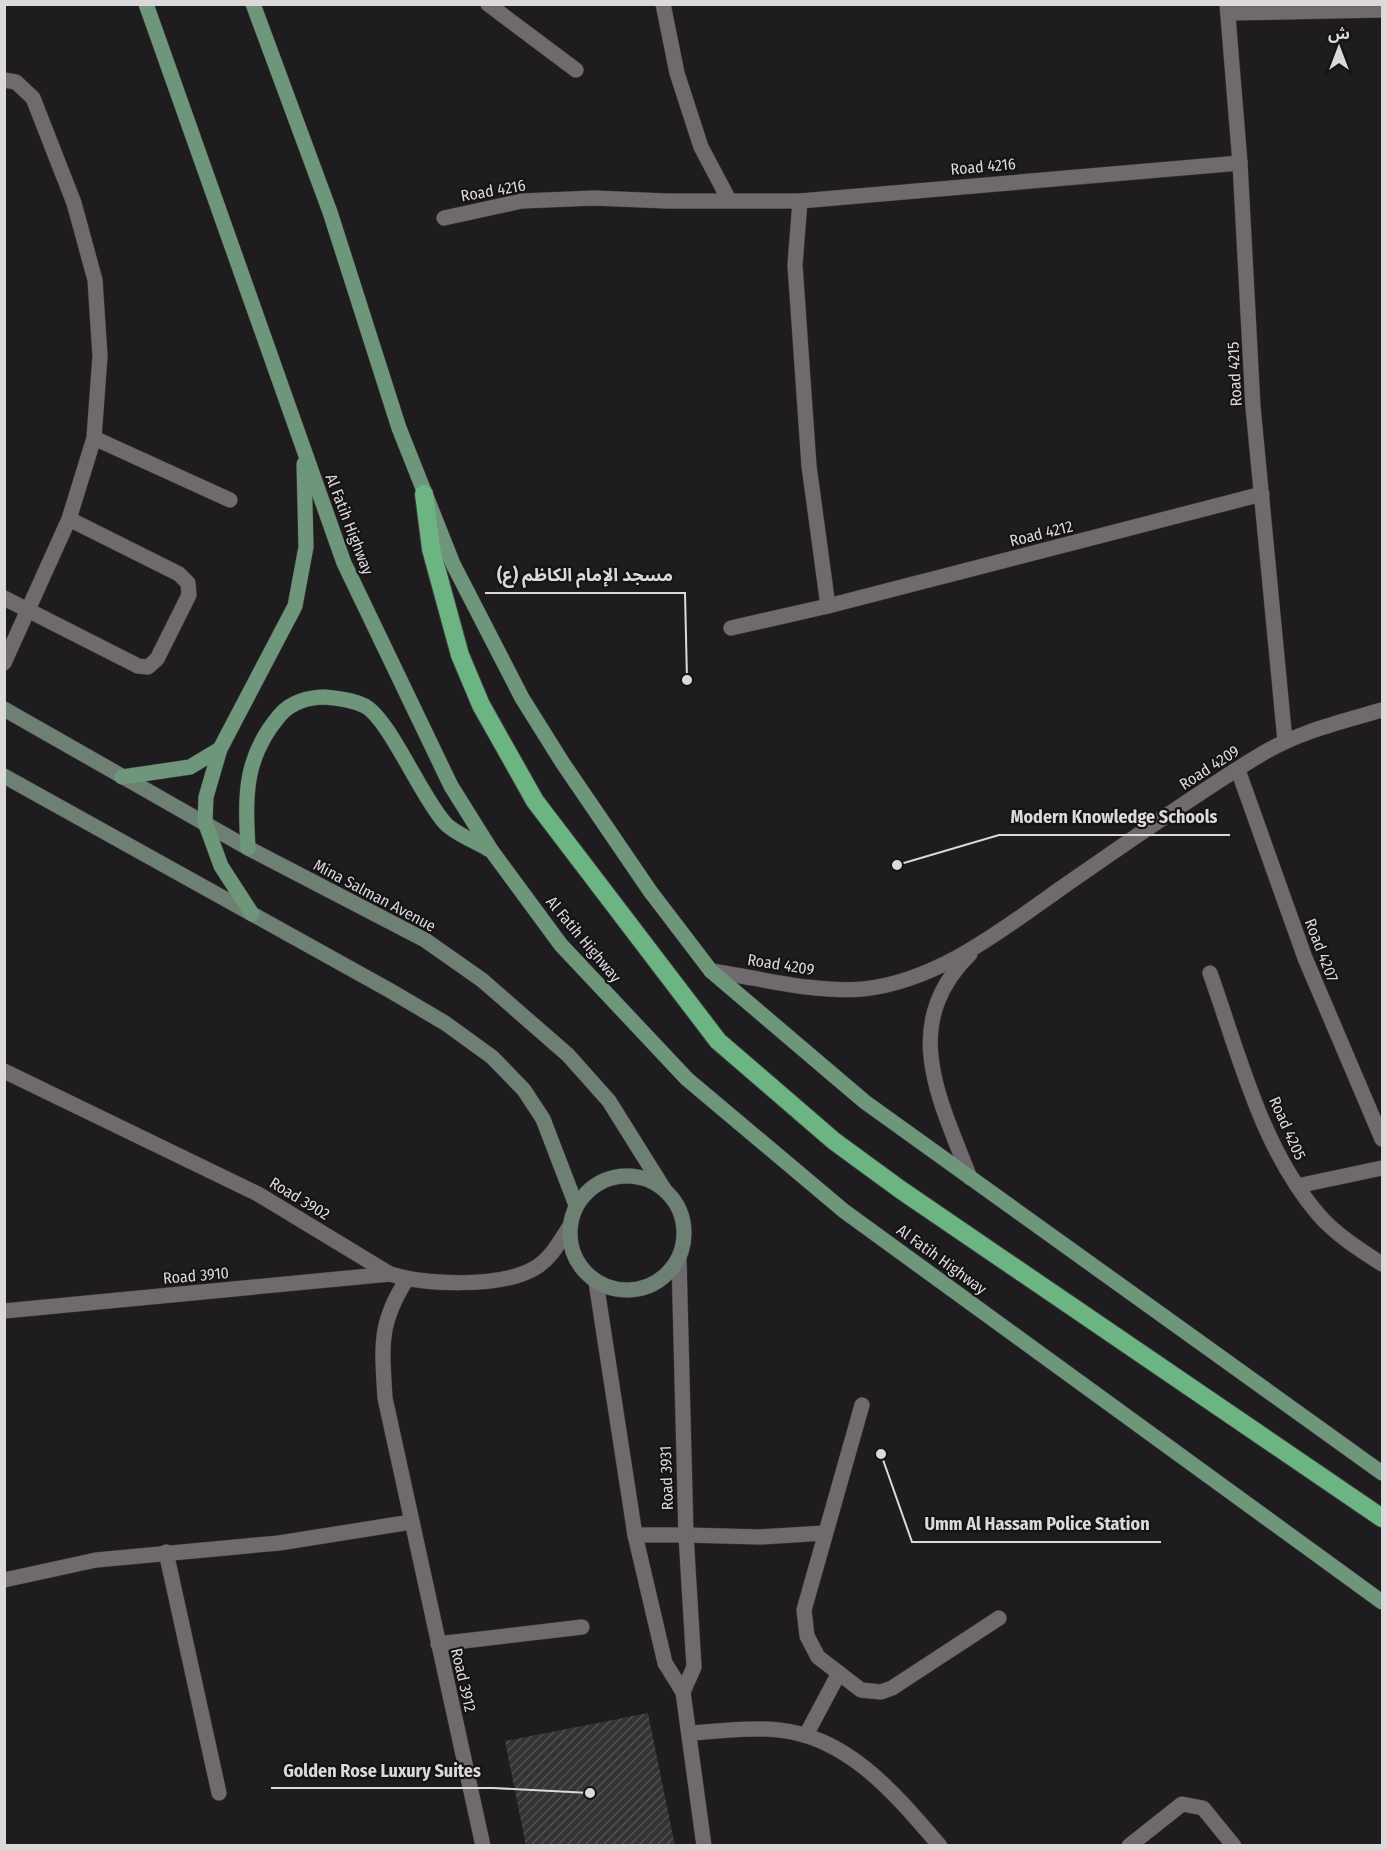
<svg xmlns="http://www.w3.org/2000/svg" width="1387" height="1850" font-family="'Fira Sans Condensed','Noto Sans Arabic',sans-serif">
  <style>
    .building { fill: url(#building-hatch) }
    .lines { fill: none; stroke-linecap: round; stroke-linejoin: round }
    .lane-casing { stroke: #3c393b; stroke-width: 16 }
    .street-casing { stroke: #3c393b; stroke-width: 16 }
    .secondary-casing { stroke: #3c393b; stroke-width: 16 }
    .primary-casing { stroke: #3c393b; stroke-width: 16 }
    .highway-casing { stroke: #3c393b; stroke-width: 20 }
    .lane { stroke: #6e6a6d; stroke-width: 15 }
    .street { stroke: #6e6a6d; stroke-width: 15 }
    .secondary { stroke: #6d8073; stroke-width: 15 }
    .primary { stroke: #6d967a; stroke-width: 15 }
    .highway { stroke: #6cb482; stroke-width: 18 }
    .labels { text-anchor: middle; stroke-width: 4.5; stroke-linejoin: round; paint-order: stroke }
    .street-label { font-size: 16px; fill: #dcd9db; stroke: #161316 }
    .leader { fill: none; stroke: #dcd9db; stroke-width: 2 }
    .callout-dot { fill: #dcd9db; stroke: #161316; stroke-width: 2 }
    .callout-label { font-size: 18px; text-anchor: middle; font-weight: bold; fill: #dcd9db; stroke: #161316; stroke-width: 4.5; stroke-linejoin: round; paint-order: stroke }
  </style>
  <defs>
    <pattern id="building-hatch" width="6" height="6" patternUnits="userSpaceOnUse" patternTransform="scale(1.5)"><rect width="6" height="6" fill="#363336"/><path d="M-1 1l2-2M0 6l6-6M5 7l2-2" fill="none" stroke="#525052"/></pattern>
  </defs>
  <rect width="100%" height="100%" fill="#1f1c1f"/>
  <path class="building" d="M648,1713L675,1846H526L505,1741Z"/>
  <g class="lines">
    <g class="lane-casing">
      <g id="lane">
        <path d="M4,80L16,82L33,98L74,203L95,280L100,356L94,438L69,519L4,663"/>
        <path d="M94,438L230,500"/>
        <path d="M4,598L138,666L148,667L157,659L189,595L188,583L179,574L69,519"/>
        <path d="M862,1405L804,1610L807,1636L818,1657L861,1690L881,1692L892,1688L999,1618"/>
        <path d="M686,1535L760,1537L825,1533"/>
        <path d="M166,1552L219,1793"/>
        <path d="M4,1580L96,1560L279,1543L411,1522"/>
        <path d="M438,1644L582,1627"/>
        <path d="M691,1733C720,1731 749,1727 779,1730C849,1737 897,1796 940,1846"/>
        <path d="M806,1735L839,1673"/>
        <path d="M1129,1846L1182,1804L1203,1808L1234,1846"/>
      </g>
    </g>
    <g class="street-casing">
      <g id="street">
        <path d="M488,4L576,70"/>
        <path d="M663,4L677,73L701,147L729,200"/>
        <path d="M1227,4L1240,163L1253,407L1285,741"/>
        <path d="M1228,13L1382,10"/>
        <path d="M800,201L795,265L809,466L828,606"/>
        <path d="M444,218L522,201L594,198L667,201H800L1240,163"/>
        <path d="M731,628L828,606L1262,494"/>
        <path d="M1238,770L1305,958L1382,1139"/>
        <path d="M970,954C898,1025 940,1099 970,1178"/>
        <path d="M711,971C761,978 812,993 863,989C940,981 1007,926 1067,884C1131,840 1194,795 1260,755C1298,732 1340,722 1382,710"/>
        <path d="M1210,973C1239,1054 1261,1147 1318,1214C1335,1234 1360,1250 1382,1264"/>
        <path d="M4,1071L258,1194L390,1274C426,1285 501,1288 535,1268C551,1259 560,1241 570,1226"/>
        <path d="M1297,1186L1382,1168"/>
        <path d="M679,1259L686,1535L694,1667L683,1692"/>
        <path d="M407,1279C378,1324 382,1347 385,1398L483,1846"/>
        <path d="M596,1282L635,1535L665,1663L683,1692L704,1846"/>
        <path d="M4,1311L390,1274"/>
        <path d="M635,1535H686"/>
      </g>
    </g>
    <g class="secondary-casing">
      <g id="secondary">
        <path d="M4,709L248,848L425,940L482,980L568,1055L609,1101L664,1189"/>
        <path d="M4,776L389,990L445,1023L492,1057L524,1090L543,1119L576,1205"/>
        <circle cx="627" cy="1233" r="57"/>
      </g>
    </g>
    <g class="primary-casing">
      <g id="primary">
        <path d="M146,4L344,563L451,786L491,850L561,945L687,1079L844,1211L1382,1602"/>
        <path d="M253,4L330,212L399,428L453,564L522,698L562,762L650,891L711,971L865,1102L1382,1473"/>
        <path d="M122,777L190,767L220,749"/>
        <path d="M248,848C245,795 244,757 280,715C291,702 309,697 325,697C338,698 353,700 365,706C390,720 421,797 445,823C455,834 475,841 488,849"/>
        <path d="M252,914L221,866L205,822L206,797L220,749L295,606L306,547L304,464"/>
      </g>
    </g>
    <g class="highway-casing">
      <path id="highway" d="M424,494L431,549L460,655L481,705L535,801L718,1041L834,1141L901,1190L1382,1518"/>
    </g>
    <use href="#lane" class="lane"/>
    <use href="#street" class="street"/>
    <use href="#secondary" class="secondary"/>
    <use href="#primary" class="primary"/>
    <use href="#highway" class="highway"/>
  </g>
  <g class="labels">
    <g class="street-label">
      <text transform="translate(983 166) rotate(-5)" y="6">Road 4216</text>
      <text transform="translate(493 190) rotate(-10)" y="6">Road 4216</text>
      <text transform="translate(1234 374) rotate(-93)" y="6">Road 4215</text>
      <text transform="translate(350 524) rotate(69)" y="6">Al Fatih Highway</text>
      <text transform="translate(1041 533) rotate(-14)" y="6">Road 4212</text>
      <text transform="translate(1209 767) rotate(-33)" y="6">Road 4209</text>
      <text transform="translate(375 895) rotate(28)" y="6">Mina Salman Avenue</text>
      <text transform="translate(584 939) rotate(50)" y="6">Al Fatih Highway</text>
      <text transform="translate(1322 950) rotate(69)" y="6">Road 4207</text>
      <text transform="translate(781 964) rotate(9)" y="6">Road 4209</text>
      <text transform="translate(1288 1128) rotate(66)" y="6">Road 4205</text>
      <text transform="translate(300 1198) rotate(31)" y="6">Road 3902</text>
      <text transform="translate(942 1259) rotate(36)" y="6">Al Fatih Highway</text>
      <text transform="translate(196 1275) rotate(-5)" y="6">Road 3910</text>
      <text transform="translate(666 1478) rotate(-92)" y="6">Road 3931</text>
      <text transform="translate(464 1680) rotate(77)" y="6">Road 3912</text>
    </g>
  </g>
  <path class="leader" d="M687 680L685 593H485M897 865L999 835H1230M881 1454L912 1542H1161M590 1793L493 1788H271"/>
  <g class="callout-dot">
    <circle cx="687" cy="680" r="6"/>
    <circle cx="897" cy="865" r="6"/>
    <circle cx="881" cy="1454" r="6"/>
    <circle cx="590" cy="1793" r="6"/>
  </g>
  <g class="callout-label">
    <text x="585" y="581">مسجد الإمام الكاظم (ع)</text>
    <text x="1114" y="823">Modern Knowledge Schools</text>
    <text x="1037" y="1530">Umm Al Hassam Police Station</text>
    <text x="382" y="1777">Golden Rose Luxury Suites</text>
  </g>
  <rect width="1387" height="1850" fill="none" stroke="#dcd9db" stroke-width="12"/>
  <g transform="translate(1339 48)" stroke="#161316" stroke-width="4.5" paint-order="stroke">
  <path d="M0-4.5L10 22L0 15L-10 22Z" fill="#dcd9db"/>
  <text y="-9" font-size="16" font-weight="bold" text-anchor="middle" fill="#dcd9db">ش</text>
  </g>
</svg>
